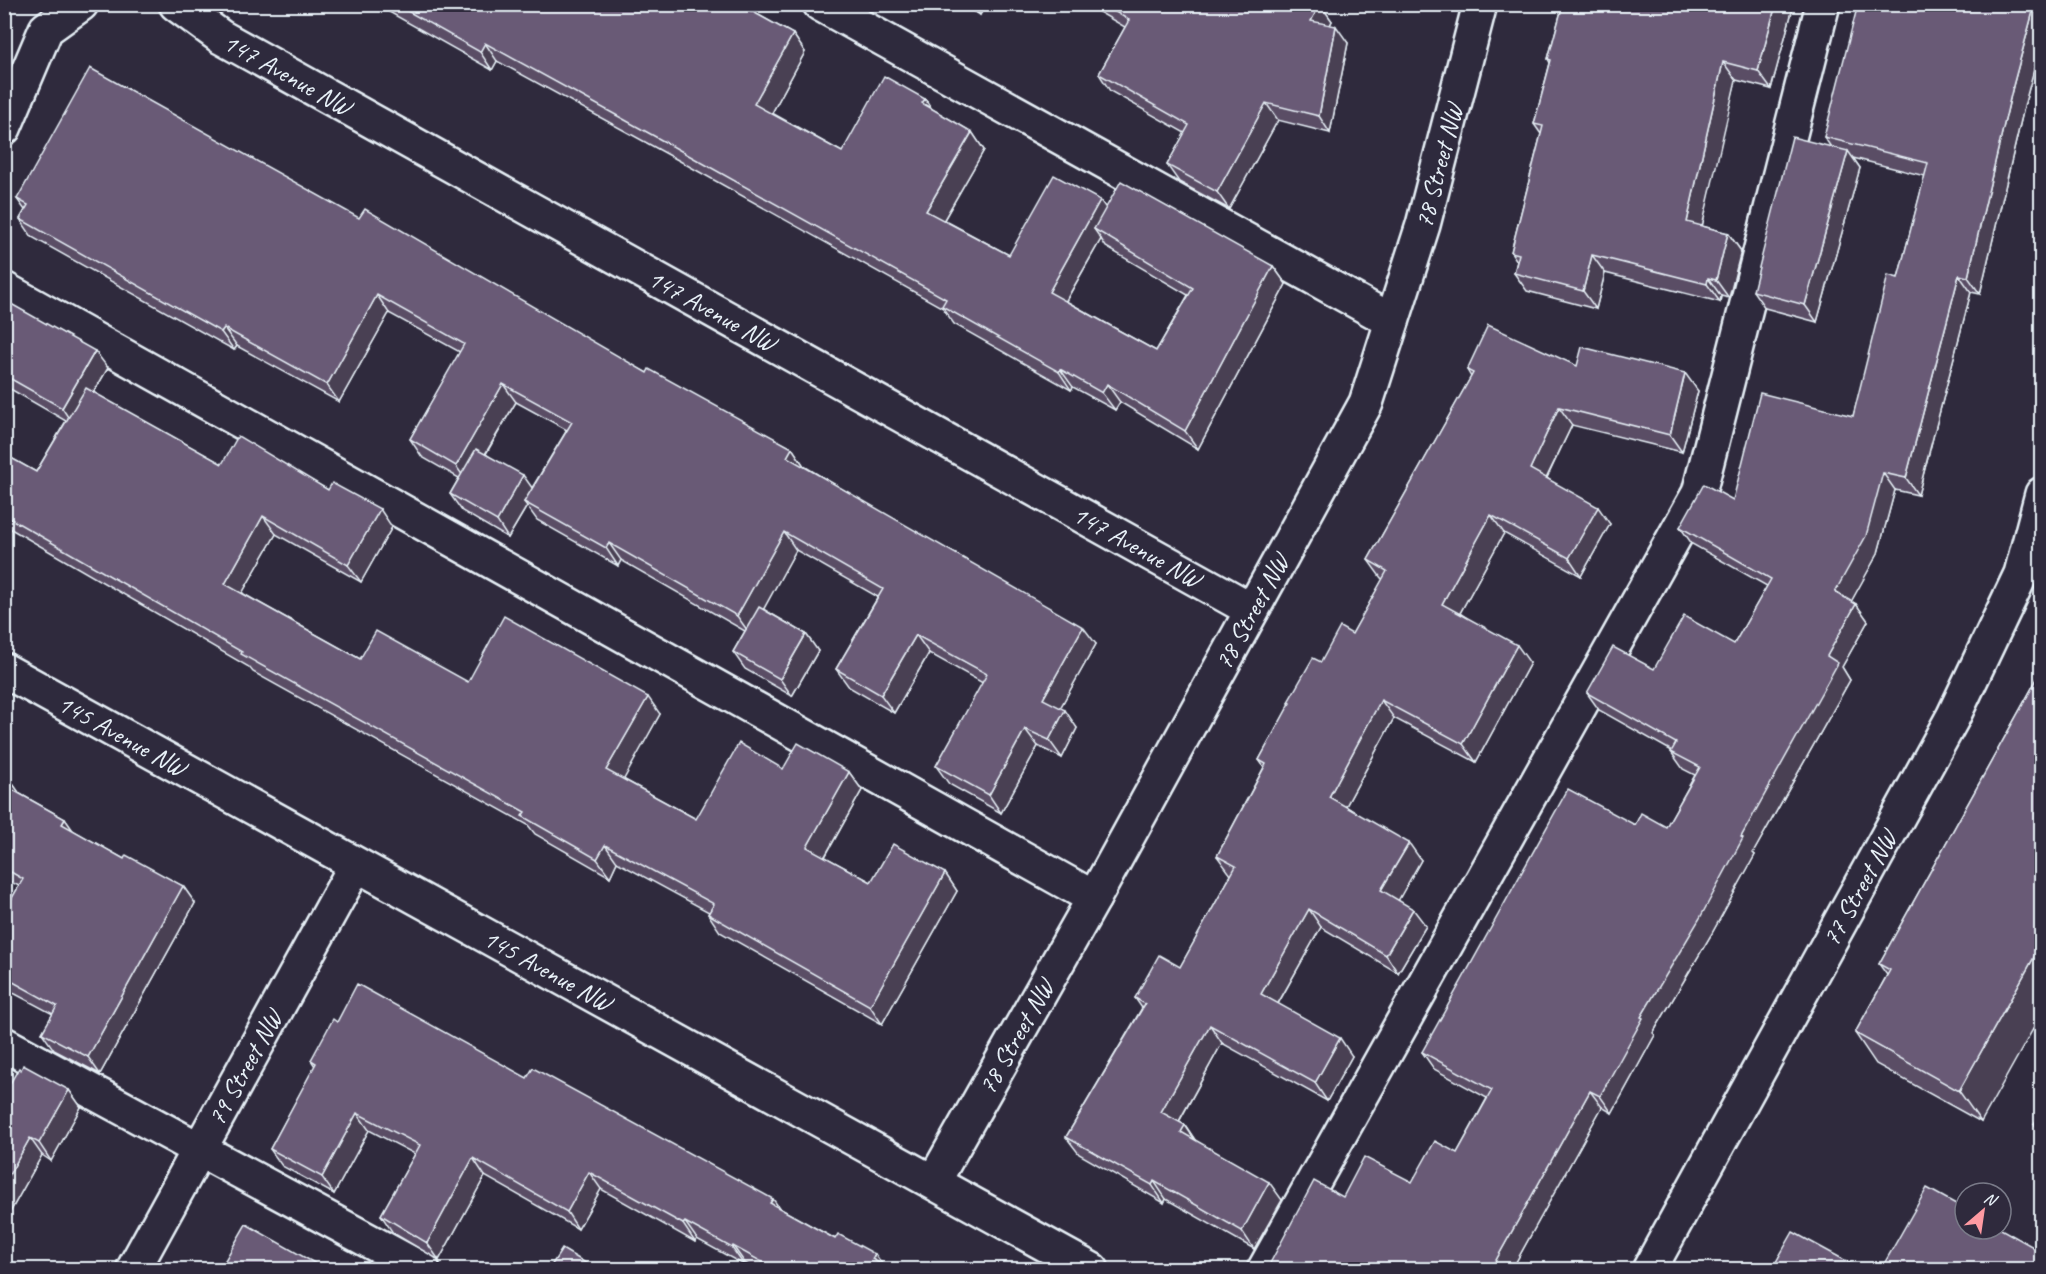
<svg xmlns="http://www.w3.org/2000/svg" width="2046" height="1274" font-family="Caveat,sans-serif">
  <style>
    .lines { fill: none; stroke-linecap: round; stroke-linejoin: round }
    .minor-casing { stroke: #e8f1f8; stroke-width: 38 }
    .minor { stroke: #2f2a3d; stroke-width: 33 }
    .wall { fill: #5a4d65; stroke: #e8f1f8; stroke-width: 1.5; fill-rule: evenodd }
    .shaded-wall { fill: #4a3f53; stroke: #e8f1f8; stroke-width: 1.5 }
    .building { fill: #695a76; stroke: #e8f1f8; stroke-width: 1.5 }
    .labels { text-anchor: middle; stroke-width: 4.5; stroke-linejoin: round; paint-order: stroke }
    .street-label { font-size: 26px; fill: #e8f1f8; stroke: #2f2a3d }
  </style>
  <rect width="100%" height="100%" fill="#2f2a3d"/>
  <filter id="ink" filterUnits="userSpaceOnUse"><feTurbulence type="fractalNoise" baseFrequency=".0167" numOctaves="2"/><feDisplacementMap in="SourceGraphic" scale="12" xChannelSelector="R" yChannelSelector="G"/><feConvolveMatrix kernelMatrix="1 2 1 2 8 2 1 2 1" color-interpolation-filters="sRGB"/></filter>
  <g filter="url(#ink)">
    <g class="lines">
      <g class="minor-casing">
        <g id="minor">
          <path id="s1" d="M176,4L221,37L1252,610"/>
          <path d="M820,4L1392,321"/>
          <path d="M4,128L46,29L81,4"/>
          <path d="M4,289L1094,898"/>
          <path id="s2" d="M4,670L1092,1270"/>
          <path d="M4,1044L423,1270"/>
          <path id="s3" d="M934,1181L1094,898L1366,403L1423,225L1480,4"/>
          <path id="s4" d="M133,1270L356,865"/>
          <path d="M1264,1270L1699,493L1823,4"/>
          <path id="s5" d="M1649,1270L1953,717L2021,574L2042,494"/>
        </g>
      </g>
      <use href="#minor" class="minor"/>
    </g>
    <g class="wall">
      <path d="M375,4H555L562,8L749,4L755,13L793,34L805,52L772,113L842,152L925,99L932,109L972,132L984,150L944,220L1009,255L1106,208L1273,266L1286,284L1198,449L1120,402L1115,410L1073,387L1071,390L954,324L943,308L678,160L497,61L492,70ZM1101,239L1106,247L1188,295L1156,351L1066,301Z"/>
      <path d="M961,4H986L980,15Z"/>
      <path d="M1085,4H1320L1332,21L1330,25L1348,43L1330,133L1278,120L1229,209L1179,182L1167,165L1185,133L1110,91L1099,74L1125,27Z"/>
      <path d="M1563,4H1794L1771,89L1736,80L1724,126L1702,226L1728,233L1741,251L1729,298L1721,296L1720,302L1605,273L1596,309L1527,291L1514,273L1517,261L1511,252L1541,134L1534,124L1550,63L1548,59Z"/>
      <path d="M2042,4V40L2025,103L1980,294L1971,292L1918,495L1895,490L1878,553L1851,601L1856,604L1868,621L1842,667L1850,680L1753,853L1755,855L1711,935L1653,1033L1655,1035L1612,1113L1602,1107L1512,1269H1270L1268,1267L1343,1197L1412,1182L1457,1153L1487,1098L1434,1069L1422,1052L1635,825L1666,827L1695,775L1683,769L1671,752L1672,751L1599,710L1587,693L1654,669L1734,644L1767,586L1692,544L1680,527L1733,500L1853,416L1898,278L1925,176L1853,158L1860,168L1817,322L1765,308L1753,291L1831,147L1824,137Z"/>
      <path d="M17,199L359,218L647,373L792,448L804,466L1096,644L1060,708L1077,728L1062,758L1038,746L1001,813L949,784L936,766L983,683L929,653L894,713L849,687L836,669L878,597L796,550L763,609L806,634L818,651L792,696L745,669L733,652L745,631L621,560L618,566L537,520L527,506L508,538L462,511L450,494L459,478L422,457L410,439L460,352L389,313L339,402L237,346L234,350L32,237L20,219L25,210ZM516,402L567,430L532,488L486,454Z"/>
      <path d="M4,300L108,368L93,393L222,464L392,527L361,582L276,534L242,593L360,659L468,682L660,714L623,779L696,819L783,769L849,772L862,790L825,857L871,882L945,873L957,891L882,1024L720,932L708,914L709,912L617,862L610,877L535,834L528,825L253,672L249,667L4,525V454L36,472L66,421L7,387L4,391Z"/>
      <path d="M1577,366L1698,391L1682,452L1572,425L1547,478L1610,524L1581,576L1504,533L1460,613L1530,663L1476,762L1394,718L1346,806L1421,860L1398,900L1426,926L1398,973L1321,927L1278,1004L1352,1056L1327,1101L1222,1043L1179,1122L1185,1125L1195,1140L1282,1200L1254,1249L1166,1199L1164,1203L1079,1154L1066,1137L1142,1008L1135,998L1180,967L1231,875L1217,856L1264,767L1259,760L1290,704L1288,702L1321,662L1352,634L1383,579L1381,578L1368,560L1471,377L1467,370Z"/>
      <path d="M2042,670L1981,1122L1876,1064L1855,1033L1887,975L1879,964Z"/>
      <path d="M4,774L8,777L20,794L65,819L72,830L124,859L183,886L195,903L100,1074L54,1050L42,1033L53,1014L4,988V912L19,886L4,878Z"/>
      <path d="M337,1022L527,1078L779,1208L890,1269H756L745,1263L744,1265L697,1239L695,1242L601,1189L578,1229L485,1176L439,1260L393,1233L381,1215L415,1154L369,1130L334,1194L282,1166L270,1149L315,1066L311,1060Z"/>
      <path d="M69,1090L81,1107L51,1161L42,1155L4,1223V1094Z"/>
      <path d="M2042,1111V1135L2034,1124Z"/>
    </g>
    <g class="shaded-wall">
      <path d="M742,4H749L758,17L742,6Z"/>
      <path d="M972,4H986L980,15Z"/>
      <path d="M1320,4L1332,21L1323,38L1311,21Z"/>
      <path d="M1776,4H1794L1771,89L1758,71Z"/>
      <path d="M2035,4H2042V40L2025,103L1980,294L1968,277L2013,86Z"/>
      <path d="M1336,26L1348,43L1330,133L1319,116Z"/>
      <path d="M793,34L805,52L767,122L754,104Z"/>
      <path d="M485,43L497,61L492,70L480,52Z"/>
      <path d="M1723,62L1736,80L1699,240L1687,222Z"/>
      <path d="M925,99L937,117L922,103Z"/>
      <path d="M1266,103L1278,120L1229,209L1217,192Z"/>
      <path d="M972,132L984,150L939,228L926,211Z"/>
      <path d="M1848,151L1860,168L1817,322L1805,305Z"/>
      <path d="M1100,200L1113,218L1094,229L1101,239L1061,309L1049,292Z"/>
      <path d="M1728,233L1741,251L1729,298L1716,280Z"/>
      <path d="M1592,255L1605,273L1596,309L1583,291Z"/>
      <path d="M1273,266L1286,284L1198,449L1185,431Z"/>
      <path d="M1959,275L1971,292L1918,495L1906,478Z"/>
      <path d="M1708,278L1721,296L1720,302L1707,284Z"/>
      <path d="M377,295L389,313L339,402L327,385Z"/>
      <path d="M224,328L237,346L234,350L221,332Z"/>
      <path d="M95,351L108,368L74,426L62,408Z"/>
      <path d="M1060,369L1073,387L1071,390L1059,372Z"/>
      <path d="M1685,373L1698,391L1682,452L1670,435Z"/>
      <path d="M503,384L516,402L468,483L456,466Z"/>
      <path d="M1107,384L1120,402L1115,410L1102,393Z"/>
      <path d="M1559,407L1572,425L1542,487L1530,469Z"/>
      <path d="M792,448L804,466L800,475L787,457Z"/>
      <path d="M1883,473L1895,490L1878,553L1847,609L1835,592Z"/>
      <path d="M523,475L535,492L524,502L527,506L508,538L497,521Z"/>
      <path d="M1598,507L1610,524L1581,576L1569,558Z"/>
      <path d="M380,509L392,527L361,582L348,565Z"/>
      <path d="M1491,515L1504,533L1455,622L1442,604Z"/>
      <path d="M263,516L276,534L237,602L225,584Z"/>
      <path d="M784,532L796,550L750,634L737,616Z"/>
      <path d="M609,543L621,560L618,566L606,548Z"/>
      <path d="M1856,604L1868,621L1842,667L1850,680L1753,853L1755,855L1711,935L1653,1033L1655,1035L1612,1113L1600,1096L1641,1017L1741,837L1827,656Z"/>
      <path d="M1083,627L1096,644L1055,717L1043,699Z"/>
      <path d="M806,634L818,651L792,696L780,679Z"/>
      <path d="M916,635L929,653L894,713L881,695Z"/>
      <path d="M1517,645L1530,663L1476,762L1463,744Z"/>
      <path d="M648,697L660,714L619,788L606,770Z"/>
      <path d="M1381,700L1394,718L1341,815L1329,797Z"/>
      <path d="M1065,710L1077,728L1062,758L1049,740Z"/>
      <path d="M1025,729L1038,746L1001,813L989,795Z"/>
      <path d="M849,772L862,790L820,865L807,847Z"/>
      <path d="M8,777L20,794L16,802L4,786V784Z"/>
      <path d="M65,819L77,836L62,824Z"/>
      <path d="M1409,843L1421,860L1394,908L1381,890Z"/>
      <path d="M605,845L617,862L610,877L597,859Z"/>
      <path d="M945,873L957,891L882,1024L870,1006Z"/>
      <path d="M183,886L195,903L100,1074L88,1057Z"/>
      <path d="M1309,909L1321,927L1273,1012L1261,994Z"/>
      <path d="M1413,909L1426,926L1398,973L1386,955Z"/>
      <path d="M2042,943V1013L1981,1122L1959,1091Z"/>
      <path d="M1210,1025L1222,1043L1174,1130L1161,1112Z"/>
      <path d="M1340,1038L1352,1056L1327,1101L1315,1083Z"/>
      <path d="M69,1090L81,1107L51,1161L39,1143Z"/>
      <path d="M1590,1091L1602,1107L1512,1269H1491Z"/>
      <path d="M357,1113L369,1130L334,1194L322,1177Z"/>
      <path d="M1185,1125L1197,1143L1181,1132Z"/>
      <path d="M30,1138L42,1155L4,1223V1184Z"/>
      <path d="M473,1158L485,1176L439,1260L427,1243Z"/>
      <path d="M589,1172L601,1189L578,1229L567,1212Z"/>
      <path d="M1154,1181L1166,1199L1164,1203L1152,1185Z"/>
      <path d="M1269,1182L1282,1200L1254,1249L1242,1231Z"/>
      <path d="M773,1199L785,1216L770,1203Z"/>
      <path d="M685,1222L697,1239L695,1242L683,1224Z"/>
      <path d="M733,1246L745,1263L744,1265L732,1248Z"/>
      <path d="M875,1254L886,1269L872,1259Z"/>
    </g>
    <g class="building">
      <path d="M395,4H555L562,8L564,4H742V6L793,34L754,104L842,152L884,76L925,99L922,103L972,132L926,211L1009,255L1054,175L1100,200L1049,292L1156,351L1193,288L1094,229L1121,181L1273,266L1185,431L1107,384L1102,393L1060,369L1059,372L942,306L946,299L665,142L485,43L480,52Z"/>
      <path d="M1102,4H1320L1311,21L1336,26L1319,116L1266,103L1217,192L1167,165L1189,125L1099,74L1129,20Z"/>
      <path d="M1563,4H1776L1758,71L1723,62L1687,222L1728,233L1716,280L1708,278L1707,284L1592,255L1583,291L1514,273L1519,254L1511,252L1543,126L1534,124L1551,60L1548,59Z"/>
      <path d="M1858,4H2035L2013,86L1968,277L1959,275L1906,478L1883,473L1866,536L1835,592L1856,604L1827,656L1838,663L1741,837L1743,838L1700,918L1641,1017L1643,1018L1600,1096L1590,1091L1491,1269H1273L1268,1267L1314,1181L1343,1197L1364,1157L1412,1182L1435,1141L1457,1153L1492,1090L1422,1052L1568,789L1635,825L1641,813L1666,827L1700,767L1671,752L1676,743L1587,693L1613,647L1654,669L1684,616L1734,644L1771,579L1680,527L1704,484L1733,500L1760,393L1853,416L1888,275L1898,278L1928,163L1824,137Z"/>
      <path d="M90,68L359,218L365,209L647,373L649,369L792,448L787,457L1083,627L1043,699L1065,710L1049,740L1025,729L989,795L936,766L987,674L916,635L881,695L836,669L883,589L784,532L737,616L609,543L606,548L524,502L572,422L503,384L456,466L410,439L464,344L377,295L327,385L224,328L221,332L20,219L28,205L17,199Z"/>
      <path d="M1792,137L1848,151L1805,305L1753,291Z"/>
      <path d="M4,300L95,351L62,408L4,375Z"/>
      <path d="M1488,325L1577,366L1582,347L1685,373L1670,435L1559,407L1530,469L1598,507L1569,558L1491,515L1442,604L1517,645L1463,744L1381,700L1329,797L1409,843L1381,890L1413,909L1386,955L1309,909L1261,994L1340,1038L1315,1083L1210,1025L1161,1112L1185,1125L1181,1132L1269,1182L1242,1231L1154,1181L1152,1185L1066,1137L1145,1004L1135,998L1159,955L1180,967L1236,866L1217,856L1266,764L1259,760L1290,703L1288,702L1313,658L1321,662L1340,627L1352,634L1387,571L1368,560L1473,373L1467,370Z"/>
      <path d="M86,388L222,464L238,436L328,490L332,483L380,509L348,565L263,516L225,584L360,659L376,631L468,682L504,616L648,697L606,770L696,819L739,743L783,769L798,743L849,772L807,847L871,882L893,844L945,873L870,1006L708,914L714,904L605,845L597,859L522,816L525,812L241,654L242,652L4,515V454L36,472Z"/>
      <path d="M476,449L523,475L497,521L450,494Z"/>
      <path d="M759,607L806,634L780,679L733,652Z"/>
      <path d="M2042,670V943L1959,1091L1855,1033L1890,970L1879,964Z"/>
      <path d="M4,774L8,777L4,784Z"/>
      <path d="M4,785L65,819L62,824L124,859L126,855L183,886L88,1057L42,1033L57,1006L4,977V912L23,879L4,868Z"/>
      <path d="M357,984L527,1078L533,1068L773,1199L770,1203L835,1239L838,1234L875,1254L872,1259L890,1269H775L733,1246L732,1248L685,1222L683,1224L589,1172L567,1212L473,1158L427,1243L381,1215L420,1145L357,1113L322,1177L270,1149L316,1063L311,1060L333,1019L337,1022Z"/>
      <path d="M23,1065L69,1090L39,1143L30,1138L4,1184V1094L19,1068L21,1070Z"/>
      <path d="M2042,1111V1128L2034,1124Z"/>
      <path d="M1927,1188L1965,1209V1229H2001L2042,1252V1269H1893L1884,1264Z"/>
      <path d="M246,1224L325,1269H220Z"/>
      <path d="M1793,1232L1861,1269H1772Z"/>
      <path d="M562,1249L596,1269H549Z"/>
    </g>
  </g>
  <g class="labels">
    <g class="street-label">
      <text dy="9" stroke="none"><textPath href="#s1" startOffset="132">147 Avenue NW</textPath></text>
      <text dy="9" stroke="none"><textPath href="#s3" startOffset="1138">78 Street NW</textPath></text>
      <text dy="9" stroke="none"><textPath href="#s1" startOffset="618">147 Avenue NW</textPath></text>
      <text dy="9" stroke="none"><textPath href="#s1" startOffset="1104">147 Avenue NW</textPath></text>
      <text dy="9" stroke="none"><textPath href="#s3" startOffset="652">78 Street NW</textPath></text>
      <text dy="9" stroke="none"><textPath href="#s2" startOffset="135">145 Avenue NW</textPath></text>
      <text dy="9" stroke="none"><textPath href="#s5" startOffset="436">77 Street NW</textPath></text>
      <text dy="9" stroke="none"><textPath href="#s2" startOffset="621">145 Avenue NW</textPath></text>
      <text dy="9" stroke="none"><textPath href="#s3" startOffset="166">78 Street NW</textPath></text>
      <text dy="9" stroke="none"><textPath href="#s4" startOffset="231">79 Street NW</textPath></text>
    </g>
  </g>
  <rect width="2046" height="1274" fill="none" stroke="#2f2a3d" stroke-width="24"/>
  <rect x="12" y="12" width="2022" height="1250" fill="none" stroke="#e8f1f8" stroke-width="2" filter="url(#ink)"/>
  <g transform="translate(1983 1211) rotate(29)"><circle r="28" fill="#2f2a3d" stroke="#797a88" stroke-width="1.5"/>
  <path d="M0-4.5L10 22L0 15L-10 22Z" fill="#ff9aa2"/>
  <text y="-9" font-size="16" font-weight="bold" text-anchor="middle" fill="#e8f1f8">N</text>
  </g>
</svg>
